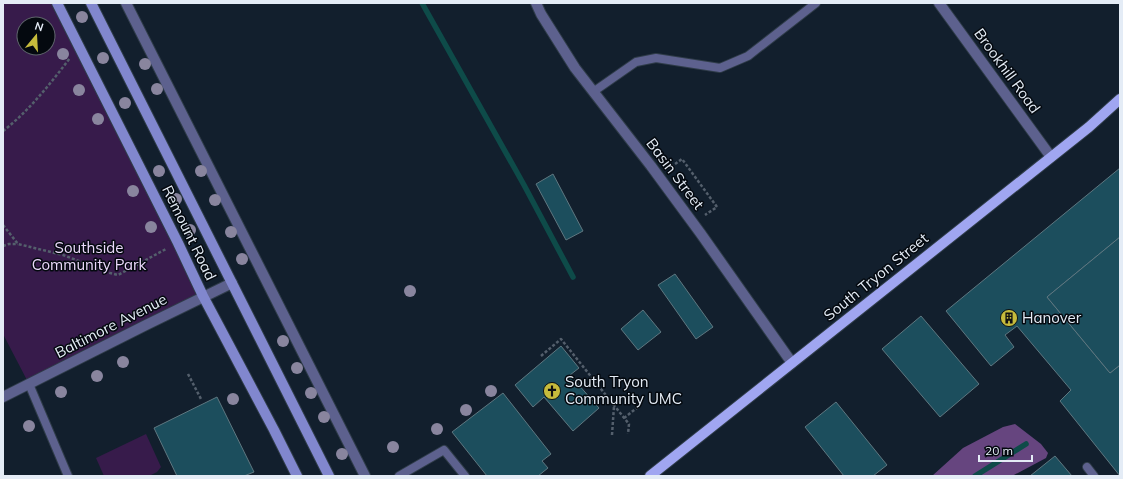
<svg xmlns="http://www.w3.org/2000/svg" width="1123" height="479" font-family="Mulish,sans-serif">
  <style>
    .green { fill: #371b4b; fill-rule: evenodd }
    .forest { fill: #66457f }
    .lines { fill: none; stroke-linecap: round; stroke-linejoin: round }
    .stream { stroke: #0e4b49; stroke-width: 5.5 }
    .building { fill: #1c4e5d; stroke: #5e7780 }
    .lane-casing { stroke: #2f3c49; stroke-width: 10 }
    .street-casing { stroke: #2f3c49; stroke-width: 12 }
    .secondary-casing { stroke: #2f3c49; stroke-width: 12 }
    .primary-casing { stroke: #2f3c49; stroke-width: 12 }
    .path { stroke: #545f6c; stroke-width: 2.5; stroke-dasharray: 3 2; stroke-linecap: butt }
    .lane { stroke: #5d618e; stroke-width: 8 }
    .street { stroke: #5d618e; stroke-width: 10 }
    .secondary { stroke: #8187ce; stroke-width: 10 }
    .primary { stroke: #a0a6f1; stroke-width: 10 }
    .tree { fill: #89859e }
    .labels { text-anchor: middle; stroke-width: 3; stroke-linejoin: round; paint-order: stroke }
    .street-label { font-size: 15px; fill: #e4ecf6; stroke: #04090f }
    .park-label { font-size: 15px; fill: #ebd8fb; stroke: #04090f }
    .poi-label { font-size: 15px; fill: #e4ecf6; stroke: #04090f; text-anchor: start }
  </style>
  <rect width="100%" height="100%" fill="#121f2d"/>
  <g class="green">
    <path d="M3,3H57L203,296L29,384L3,334ZM24,24H48V48H24Z"/>
    <path d="M146,434L161,467L157,472L149,476H104L96,458Z"/>
  </g>
  <path class="forest" d="M1015,424L1041,444L1048,453L1046,458L1012,476H932L963,448L1003,427Z"/>
  <g class="lines">
    <g class="stream">
      <path d="M422,3L524,185L573,277"/>
      <path d="M975,476L1026,444"/>
    </g>
  </g>
  <g class="building">
    <path d="M1120,168V237L1047,297L1110,373L1120,365V476L1060,401L1071,390L1017,326L1005,335L1014,347L991,366L946,311Z"/>
    <path d="M553,174L583,231L566,240L536,184Z"/>
    <path d="M1120,237V365L1110,373L1047,297Z"/>
    <path d="M675,274L713,327L696,339L658,285Z"/>
    <path d="M643,310L661,332L638,350L621,329Z"/>
    <path d="M921,316L979,384L940,417L882,349Z"/>
    <path d="M561,346L579,368L570,375L599,408L573,431L544,397L533,407L515,385Z"/>
    <path d="M503,393L551,454L542,461L548,468L538,476H487L452,432Z"/>
    <path d="M217,397L254,472L244,476H177L154,428Z"/>
    <path d="M836,402L887,465L873,476H844L805,427Z"/>
    <path d="M1055,456L1072,476H1030Z"/>
  </g>
  <g class="lines">
    <g class="lane-casing">
      <g id="lane">
        <path d="M593,92L636,62L656,58L720,68L748,56L816,3"/>
        <path d="M29,384L68,476"/>
        <path d="M1087,467L1094,476"/>
        <path d="M399,476L444,450L465,476"/>
      </g>
    </g>
    <g class="street-casing">
      <g id="street">
        <path d="M126,3L365,476"/>
        <path d="M536,3L541,14L575,68L651,166L701,234L792,363"/>
        <path d="M939,3L1051,157"/>
        <path d="M3,397L146,325L232,283"/>
      </g>
    </g>
    <g class="secondary-casing">
      <g id="secondary">
        <path d="M57,3L178,243L203,296L274,430L297,476"/>
        <path d="M91,3L329,476"/>
      </g>
    </g>
    <g class="primary-casing">
      <path id="primary" d="M650,476L1089,127L1120,99"/>
    </g>
    <g class="path">
      <path d="M3,131C29,111 50,84 70,58"/>
      <path d="M671,167L682,159L717,207L705,215"/>
      <path d="M3,225L18,244L63,255L110,273L118,275L166,249"/>
      <path d="M3,246L9,244H18"/>
      <path d="M541,356L561,339L629,424L628,434"/>
      <path d="M188,374L201,399"/>
      <path d="M624,418L638,407"/>
      <path d="M612,435L614,406"/>
    </g>
    <use href="#lane" class="lane"/>
    <use href="#street" class="street"/>
    <use href="#secondary" class="secondary"/>
    <use href="#primary" class="primary"/>
  </g>
  <g class="tree">
    <circle cx="82" cy="17" r="6"/>
    <circle cx="63" cy="54" r="6"/>
    <circle cx="103" cy="58" r="6"/>
    <circle cx="145" cy="64" r="6"/>
    <circle cx="157" cy="89" r="6"/>
    <circle cx="79" cy="90" r="6"/>
    <circle cx="125" cy="103" r="6"/>
    <circle cx="98" cy="119" r="6"/>
    <circle cx="159" cy="171" r="6"/>
    <circle cx="201" cy="171" r="6"/>
    <circle cx="133" cy="191" r="6"/>
    <circle cx="176" cy="199" r="6"/>
    <circle cx="215" cy="200" r="6"/>
    <circle cx="151" cy="227" r="6"/>
    <circle cx="190" cy="230" r="6"/>
    <circle cx="231" cy="232" r="6"/>
    <circle cx="242" cy="259" r="6"/>
    <circle cx="410" cy="291" r="6"/>
    <circle cx="283" cy="341" r="6"/>
    <circle cx="123" cy="362" r="6"/>
    <circle cx="297" cy="368" r="6"/>
    <circle cx="97" cy="376" r="6"/>
    <circle cx="491" cy="391" r="6"/>
    <circle cx="61" cy="392" r="6"/>
    <circle cx="311" cy="393" r="6"/>
    <circle cx="233" cy="399" r="6"/>
    <circle cx="466" cy="410" r="6"/>
    <circle cx="324" cy="417" r="6"/>
    <circle cx="29" cy="426" r="6"/>
    <circle cx="437" cy="429" r="6"/>
    <circle cx="393" cy="447" r="6"/>
    <circle cx="342" cy="454" r="6"/>
  </g>
  <defs>
    <g id="building-disc" transform="scale(0.9)"><circle r="9.5" fill="#c6bb3c" stroke="#04090f"/><path d="M-4-6H4V6H1V3H-1V6H-4ZM-2.5-4.3h1.7v1.8h-1.7ZM.8-4.3h1.7v1.8H.8ZM-2.5-1h1.7V.8h-1.7ZM.8-1h1.7V.8H.8Z" fill="#111"/></g>
    <g id="church-disc" transform="scale(0.9)"><circle r="9.5" fill="#c6bb3c" stroke="#04090f"/><path d="M-1.2-6h2.4v3.5h3.3v2.4h-3.3V6h-2.4V-.1h-3.3v-2.4h3.3Z" fill="#111"/></g>
  </defs>
  <g fill-rule="evenodd">
    <use href="#building-disc" x="1009" y="318"/>
    <use href="#church-disc" x="552" y="391"/>
  </g>
  <g class="labels">
    <g class="street-label">
      <text transform="translate(1007 71) rotate(54)" y="5">Brookhill Road</text>
      <text transform="translate(675 174) rotate(53)" y="5">Basin Street</text>
      <text transform="translate(189 233) rotate(64)" y="5">Remount Road</text>
      <text transform="translate(876 277) rotate(-39)" y="5">South Tryon Street</text>
      <text transform="translate(111 326) rotate(-27)" y="5">Baltimore Avenue</text>
    </g>
    <g class="park-label">
      <text x="89" y="253">Southside<tspan x="89" dy="17">Community Park</tspan></text>
    </g>
    <g class="poi-label">
      <text x="1022" y="323">Hanover</text>
      <text x="565" y="387">South Tryon<tspan x="565" dy="17">Community UMC</tspan></text>
    </g>
  </g>
  <rect width="1123" height="479" fill="none" stroke="#e4ecf6" stroke-width="8"/>
  <g transform="translate(36 36) rotate(18)"><circle r="19" fill="#04090f" stroke="#5e646b"/>
  <path d="M0-3L7 15L0 10L-7 15Z" fill="#c6bb3c"/>
  <text y="-6" font-size="11" font-weight="bold" text-anchor="middle" fill="#e4ecf6">N</text>
  </g>
  <path d="M979 455v6h53v-6" fill="none" stroke="#e4ecf6" stroke-width="2"/>
  <text x="985" y="455" font-size="12" fill="#e4ecf6" stroke="#04090f" stroke-width="3" paint-order="stroke">20 m</text>
</svg>
